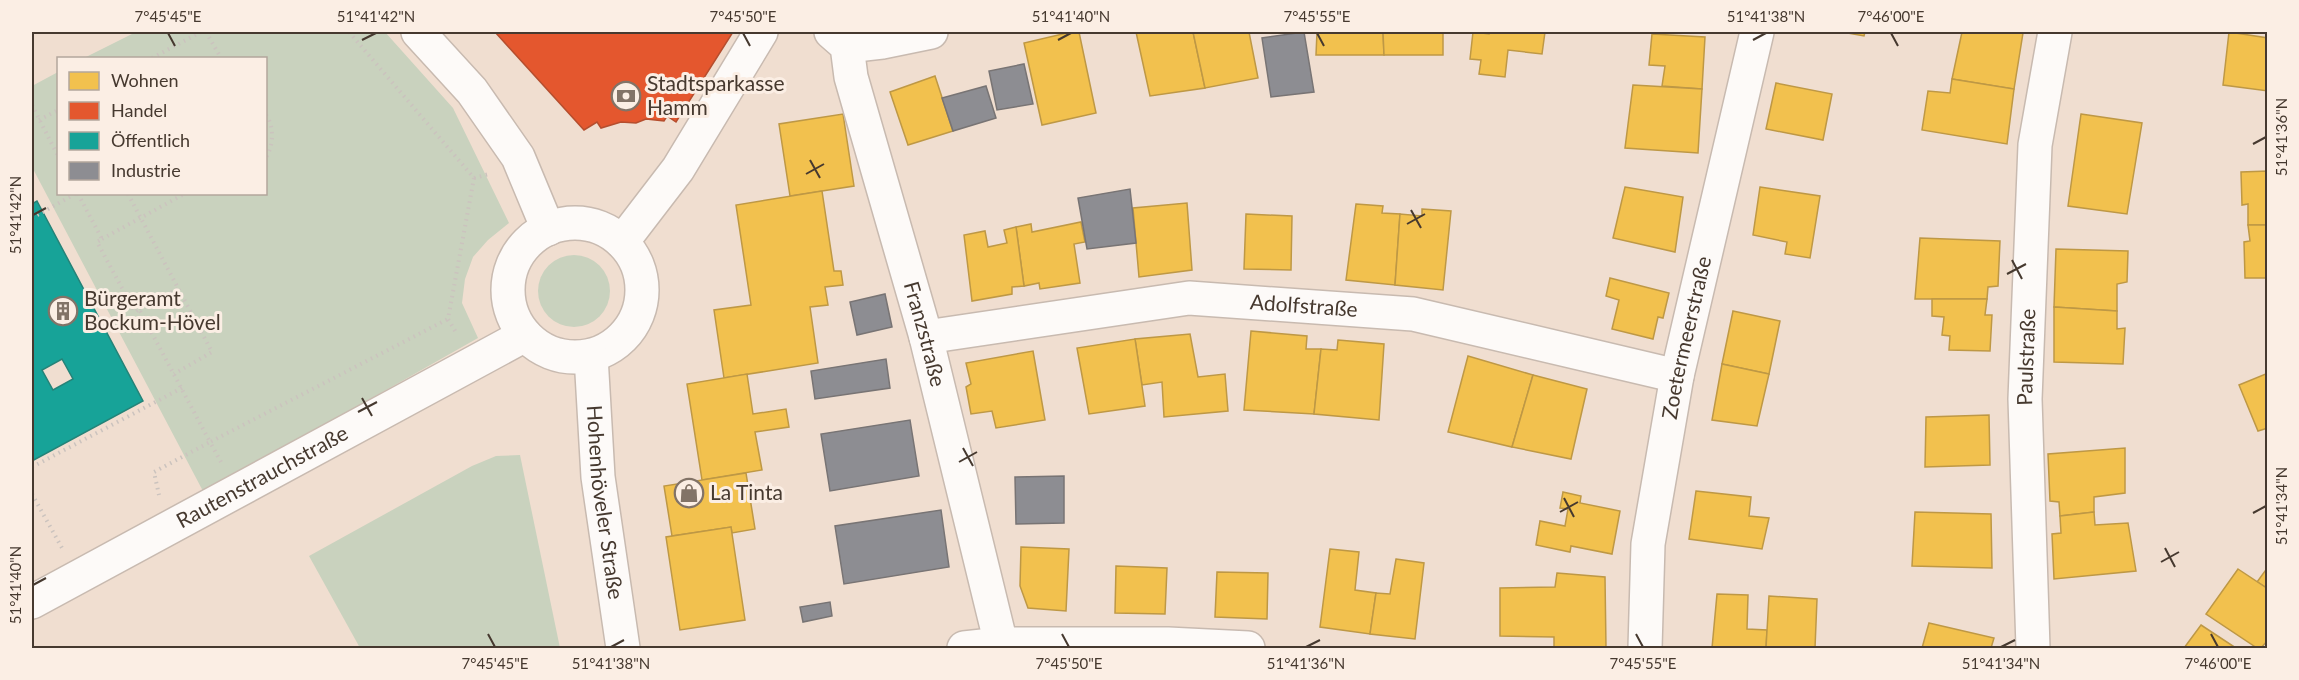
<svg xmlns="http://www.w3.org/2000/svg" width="2299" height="680" font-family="Lato,sans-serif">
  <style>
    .green { fill: #c9d2be }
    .homes { fill: #f2c14e; stroke: #be9845; stroke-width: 1.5 }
    .shops { fill: #e4572e; stroke: #b54e2e; stroke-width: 1.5 }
    .public { fill: #17a398; stroke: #258378; stroke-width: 1.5; fill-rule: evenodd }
    .industry { fill: #8d8d92; stroke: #787474; stroke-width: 1.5 }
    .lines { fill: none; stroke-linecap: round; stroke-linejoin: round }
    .street-casing { stroke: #c8bab0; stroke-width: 36 }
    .secondary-casing { stroke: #c8bab0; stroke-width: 36 }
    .path { stroke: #cbc3be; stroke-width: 4; stroke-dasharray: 1.5 4.5; stroke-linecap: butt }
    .street { stroke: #fdfaf8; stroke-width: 33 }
    .secondary { stroke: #fdfaf8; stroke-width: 33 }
    .ticks { fill: none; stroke: #46392f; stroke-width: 2 }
    .labels { text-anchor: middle; stroke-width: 6; stroke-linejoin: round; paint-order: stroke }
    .poi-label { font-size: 21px; fill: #46392f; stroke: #fbeee4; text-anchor: start }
    .street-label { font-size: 21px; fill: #46392f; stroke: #fbeee4 }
    .neatline { fill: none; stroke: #46392f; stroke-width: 2 }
    .ticks-label { font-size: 15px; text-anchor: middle; fill: #46392f }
  </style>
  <rect width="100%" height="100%" fill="#f0ded0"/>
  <g class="green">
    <path d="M136,32H385L453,108L509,223L488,240L473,257L465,279L462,303L478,338L204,493L32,167V86L58,72V194H266V58H84Z"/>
    <circle cx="574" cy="291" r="36"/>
    <path d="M520,455L560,648H360L309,556L472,466L496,456Z"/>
  </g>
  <g class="homes">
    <path d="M1071,32H1079L1096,113L1042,125L1024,43Z"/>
    <path d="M1136,32H1193L1205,88L1150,96Z"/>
    <path d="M1193,32H1249L1258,78L1205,88Z"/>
    <path d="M1317,32H1383L1384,55H1316Z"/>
    <path d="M1383,32H1443V55H1384Z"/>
    <path d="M1473,32L1489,34V32H1545L1542,54L1508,50L1505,77L1479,74L1481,60L1470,59Z"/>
    <path d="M1842,32H1865L1864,36Z"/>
    <path d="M1962,32L2023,33L2014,89L1952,79Z"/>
    <path d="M2229,32L2268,38V91L2223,85Z"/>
    <path d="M1652,34L1705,37L1702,89L1662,86L1665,66L1649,65Z"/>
    <path d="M935,76L953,131L908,145L890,92Z"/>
    <path d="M1952,79L2014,89L2007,144L1922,130L1928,91L1950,93Z"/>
    <path d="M1776,83L1832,94L1823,140L1766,129Z"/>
    <path d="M1633,85L1702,89L1698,153L1625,148Z"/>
    <path d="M843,114L854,186L790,196L779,124Z"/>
    <path d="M2081,114L2142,123L2127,214L2068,206Z"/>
    <path d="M2268,171V225H2248V204L2242,205L2241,172Z"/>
    <path d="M1625,187L1683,197L1675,252L1613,238Z"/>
    <path d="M1760,187L1820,196L1810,258L1785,254L1787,242L1753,235Z"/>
    <path d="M822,191L834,271H841L843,285L825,287L828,305L810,307L818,363L724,378L714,310L751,305L736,205Z"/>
    <path d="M1187,203L1192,270L1139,277L1133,208Z"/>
    <path d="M1356,204L1383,206L1382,213L1400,214L1395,285L1346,280Z"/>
    <path d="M1422,209L1451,211L1443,290L1395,285L1400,214L1422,216Z"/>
    <path d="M1246,214L1292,216L1291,270L1244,269Z"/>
    <path d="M1081,222L1085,242L1074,244L1080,283L1040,289L1039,283L1024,286L1016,227L1031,224L1032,232Z"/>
    <path d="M2248,225H2268V278H2245L2244,242L2250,241Z"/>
    <path d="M1016,227L1024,286L1012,287V294L972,301L964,235L985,231L988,247L1007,243L1004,230Z"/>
    <path d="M1920,238L2000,241L1998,286L1988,287L1987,299H1915Z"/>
    <path d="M2056,249L2128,251L2127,282L2117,284V311L2054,307Z"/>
    <path d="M1610,278L1669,293L1663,318L1658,317L1653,339L1612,329L1619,300L1606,296Z"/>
    <path d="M1932,299H1987L1985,315H1992L1990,351L1949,350L1950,336L1942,335L1944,317L1932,316Z"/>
    <path d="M2054,307L2117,311V329L2125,328L2123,364L2054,362Z"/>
    <path d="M1733,311L1780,321L1769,374L1722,364Z"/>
    <path d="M1251,331L1307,336L1306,349H1321L1314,414L1244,410Z"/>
    <path d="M1190,334L1198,377L1225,374L1228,411L1164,417L1162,382L1142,385L1135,339Z"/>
    <path d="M1135,339L1145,406L1089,414L1077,348Z"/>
    <path d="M1338,340L1384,344L1379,420L1314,414L1321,349L1337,350Z"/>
    <path d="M1033,351L1045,420L996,428L992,411L971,414L966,387L971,384L966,363Z"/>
    <path d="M1468,356L1533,375L1512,447L1448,432Z"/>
    <path d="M1722,364L1769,374L1757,426L1712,420Z"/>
    <path d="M2268,373V428L2258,431L2239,385Z"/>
    <path d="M747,374L753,414L786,409L789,427L755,432L762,470L702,480L687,384Z"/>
    <path d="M1533,375L1587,389L1571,459L1512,447Z"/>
    <path d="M1989,415L1990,465L1925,467L1926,417Z"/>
    <path d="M2125,448V493L2094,497V512L2060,516L2059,502L2050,501L2048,454Z"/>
    <path d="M746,473L755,529L732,533L731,527L672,536L664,486Z"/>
    <path d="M1696,491L1751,497L1749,516L1769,518L1762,549L1689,539Z"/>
    <path d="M1563,492L1581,496L1580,503L1620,511L1612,554L1571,546L1570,552L1536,545L1540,521L1565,526L1568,509L1560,508Z"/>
    <path d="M1915,512L1991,514L1992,568L1912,566Z"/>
    <path d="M2094,512L2095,525L2128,523L2136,571L2054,579L2052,534L2061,533L2060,516Z"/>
    <path d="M731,527L745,620L680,630L666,537Z"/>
    <path d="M1021,547L1069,549L1066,611L1028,608L1020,586Z"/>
    <path d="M1330,549L1359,552L1355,590L1376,593L1370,634L1320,627Z"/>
    <path d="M1396,559L1424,563L1415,639L1370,634L1376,593L1390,594Z"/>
    <path d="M1116,566L1167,568L1165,614L1115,613Z"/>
    <path d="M2268,567V589L2257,582Z"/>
    <path d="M2238,569L2268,589V640L2261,648H2257L2206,614Z"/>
    <path d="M1217,572L1268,573L1267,619L1215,617Z"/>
    <path d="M1557,573L1605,577L1606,648H1554V637L1500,636V588L1555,587Z"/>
    <path d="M1717,594L1748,595L1747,629L1767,630L1766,648H1712Z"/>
    <path d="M1769,596L1817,599L1815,648H1766Z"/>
    <path d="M1929,623L1994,638L1991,648H1922Z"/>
    <path d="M2201,625L2236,648H2184Z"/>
  </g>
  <path class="shops" d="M495,32H733L676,122L667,116L664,121L646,119L636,123L621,122L601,128L597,122L584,130Z"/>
  <path class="public" d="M37,201L143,401L32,461V204ZM62,359L73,379L53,390L42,370Z"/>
  <g class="industry">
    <path d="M1304,32L1314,92L1271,97L1262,38Z"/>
    <path d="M1024,64L1033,104L997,110L989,71Z"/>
    <path d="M986,86L996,118L953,131L942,98Z"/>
    <path d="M1130,189L1136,243L1087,249L1078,198Z"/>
    <path d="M885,294L892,327L857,335L850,302Z"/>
    <path d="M886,359L890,388L815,399L811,371Z"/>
    <path d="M910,420L919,476L830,491L821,434Z"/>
    <path d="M1064,476V523L1016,524L1015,477Z"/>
    <path d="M941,510L949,567L844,584L835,526Z"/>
    <path d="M830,602L832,616L803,622L800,607Z"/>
  </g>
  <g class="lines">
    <g class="street-casing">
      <g id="street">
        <path d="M418,32L472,91L518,157L548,229"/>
        <path id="s1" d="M831,32L847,46L851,77L926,337L1001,644"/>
        <path d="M847,46L882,42L931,32"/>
        <path id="s2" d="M926,337L1189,298L1413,314L1677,376"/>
        <path id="s3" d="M32,602L525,335"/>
        <path d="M964,648L1001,644H1168L1248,648"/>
        <path id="s4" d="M1645,648L1648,544L1677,376L1757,32"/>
        <path id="s5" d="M2033,648L2025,399L2035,145L2055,32"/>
      </g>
    </g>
    <g class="secondary-casing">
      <g id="secondary">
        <circle cx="575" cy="290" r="67"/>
        <path d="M622,242L678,169L761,32"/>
        <path id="s6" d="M591,356L598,477L623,648"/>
      </g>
    </g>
    <g class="path">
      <path d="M206,32L221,58"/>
      <path d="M349,32L474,178L448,319L457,334"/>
      <path d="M152,58L201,32"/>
      <path d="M32,105L58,156"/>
      <path d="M266,115C275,128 273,145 266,158"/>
      <path d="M39,120L58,110"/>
      <path d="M474,178L489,174"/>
      <path d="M78,194L102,239L97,242L135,312L139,309L210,442L154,472L159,495"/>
      <path d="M128,194L212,352L174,374"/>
      <path d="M32,218L75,194"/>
      <path d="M102,239L184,194"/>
      <path d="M139,309L178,289"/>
      <path d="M221,462L210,442L448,319"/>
      <path d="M32,467L182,388"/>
      <path d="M32,494L62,548"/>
    </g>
    <use href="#street" class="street"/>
    <use href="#secondary" class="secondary"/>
  </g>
  <path class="ticks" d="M168,33L175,46M743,33L750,46M1317,33L1324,46M1891,33L1898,46M362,40L376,33M1058,40L1071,33M1753,40L1766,33M2253,144L2266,137M810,160L820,178M806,174L824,164M1411,210L1421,228M33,215L46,208M1407,224L1425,214M2012,260L2022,279M2007,274L2026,264M362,398L372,416M358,412L377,402M963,448L973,466M959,462L977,452M1564,498L1574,517M1560,512L1578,502M2253,513L2266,506M2165,548L2175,567M2161,562L2179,552M33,585L46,578M488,634L495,647M1062,634L1069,647M1636,634L1643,647M2211,634L2218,647M611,647L624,640M1306,647L1320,640M2001,647L2015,640"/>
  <defs>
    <g id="bank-ring" transform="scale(1.5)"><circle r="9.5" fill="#fbeee4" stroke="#827367" stroke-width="1.5"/><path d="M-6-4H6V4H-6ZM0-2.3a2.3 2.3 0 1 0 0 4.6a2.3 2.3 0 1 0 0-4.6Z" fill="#827367"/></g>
    <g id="building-ring" transform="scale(1.5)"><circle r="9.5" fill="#fbeee4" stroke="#827367" stroke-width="1.5"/><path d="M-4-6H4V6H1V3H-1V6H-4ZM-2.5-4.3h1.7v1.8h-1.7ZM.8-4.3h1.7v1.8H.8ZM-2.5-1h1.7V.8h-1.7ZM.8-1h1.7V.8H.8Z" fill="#827367"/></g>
    <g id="shop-ring" transform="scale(1.5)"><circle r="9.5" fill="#fbeee4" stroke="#827367" stroke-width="1.5"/><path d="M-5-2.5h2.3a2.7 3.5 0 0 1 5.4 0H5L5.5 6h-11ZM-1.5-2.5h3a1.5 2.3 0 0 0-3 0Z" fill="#827367"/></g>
  </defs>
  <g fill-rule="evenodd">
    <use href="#bank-ring" x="626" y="96"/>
    <use href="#building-ring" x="63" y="311"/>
    <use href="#shop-ring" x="689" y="493"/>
  </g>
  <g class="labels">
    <g class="poi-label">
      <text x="647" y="91">Stadtsparkasse<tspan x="647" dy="24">Hamm</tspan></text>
      <text x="84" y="306">Bürgeramt<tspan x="84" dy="24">Bockum-Hövel</tspan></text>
      <text x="710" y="500">La Tinta</text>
    </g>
    <g class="street-label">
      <text dy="7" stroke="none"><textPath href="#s2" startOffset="381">Adolfstraße</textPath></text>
      <text dy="7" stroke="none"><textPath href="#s1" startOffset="320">Franzstraße</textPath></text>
      <text dy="7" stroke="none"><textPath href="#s4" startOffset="314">Zoetermeerstraße</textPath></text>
      <text dy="7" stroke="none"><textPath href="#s5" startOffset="291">Paulstraße</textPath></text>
      <text dy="7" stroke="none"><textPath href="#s3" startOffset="262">Rautenstrauchstraße</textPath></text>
      <text dy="7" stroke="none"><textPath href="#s6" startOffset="147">Hohenhöveler Straße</textPath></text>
    </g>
  </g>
  <rect width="2299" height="680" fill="none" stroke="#fbeee4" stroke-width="66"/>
  <rect x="57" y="57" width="210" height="138" fill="#fbeee4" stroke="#b3a69c" stroke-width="1.5"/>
  <rect x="69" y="72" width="30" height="18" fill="#f2c14e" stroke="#b3a69c" stroke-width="1.5"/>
  <text x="111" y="87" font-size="18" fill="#46392f">Wohnen</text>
  <rect x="69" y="102" width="30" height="18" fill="#e4572e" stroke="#b3a69c" stroke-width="1.5"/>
  <text x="111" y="117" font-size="18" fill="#46392f">Handel</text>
  <rect x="69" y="132" width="30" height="18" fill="#17a398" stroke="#b3a69c" stroke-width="1.5"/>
  <text x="111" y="147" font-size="18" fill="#46392f">Öffentlich</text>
  <rect x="69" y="162" width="30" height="18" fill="#8d8d92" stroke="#b3a69c" stroke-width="1.5"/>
  <text x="111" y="177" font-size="18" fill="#46392f">Industrie</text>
  <rect x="33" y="33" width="2233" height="614" class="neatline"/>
  <g class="ticks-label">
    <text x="168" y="22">7°45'45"E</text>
    <text x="376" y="22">51°41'42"N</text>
    <text x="743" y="22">7°45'50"E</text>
    <text x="1071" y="22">51°41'40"N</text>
    <text x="1317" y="22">7°45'55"E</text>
    <text x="1766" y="22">51°41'38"N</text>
    <text x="1891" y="22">7°46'00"E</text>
    <text transform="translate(2282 137) rotate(-90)" y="5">51°41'36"N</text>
    <text transform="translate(16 215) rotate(-90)" y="5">51°41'42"N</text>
    <text transform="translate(2282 506) rotate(-90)" y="5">51°41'34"N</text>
    <text transform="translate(16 585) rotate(-90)" y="5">51°41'40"N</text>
    <text x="495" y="669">7°45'45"E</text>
    <text x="611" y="669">51°41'38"N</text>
    <text x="1069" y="669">7°45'50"E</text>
    <text x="1306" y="669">51°41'36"N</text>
    <text x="1643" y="669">7°45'55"E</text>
    <text x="2001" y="669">51°41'34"N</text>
    <text x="2218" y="669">7°46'00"E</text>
  </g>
</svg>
